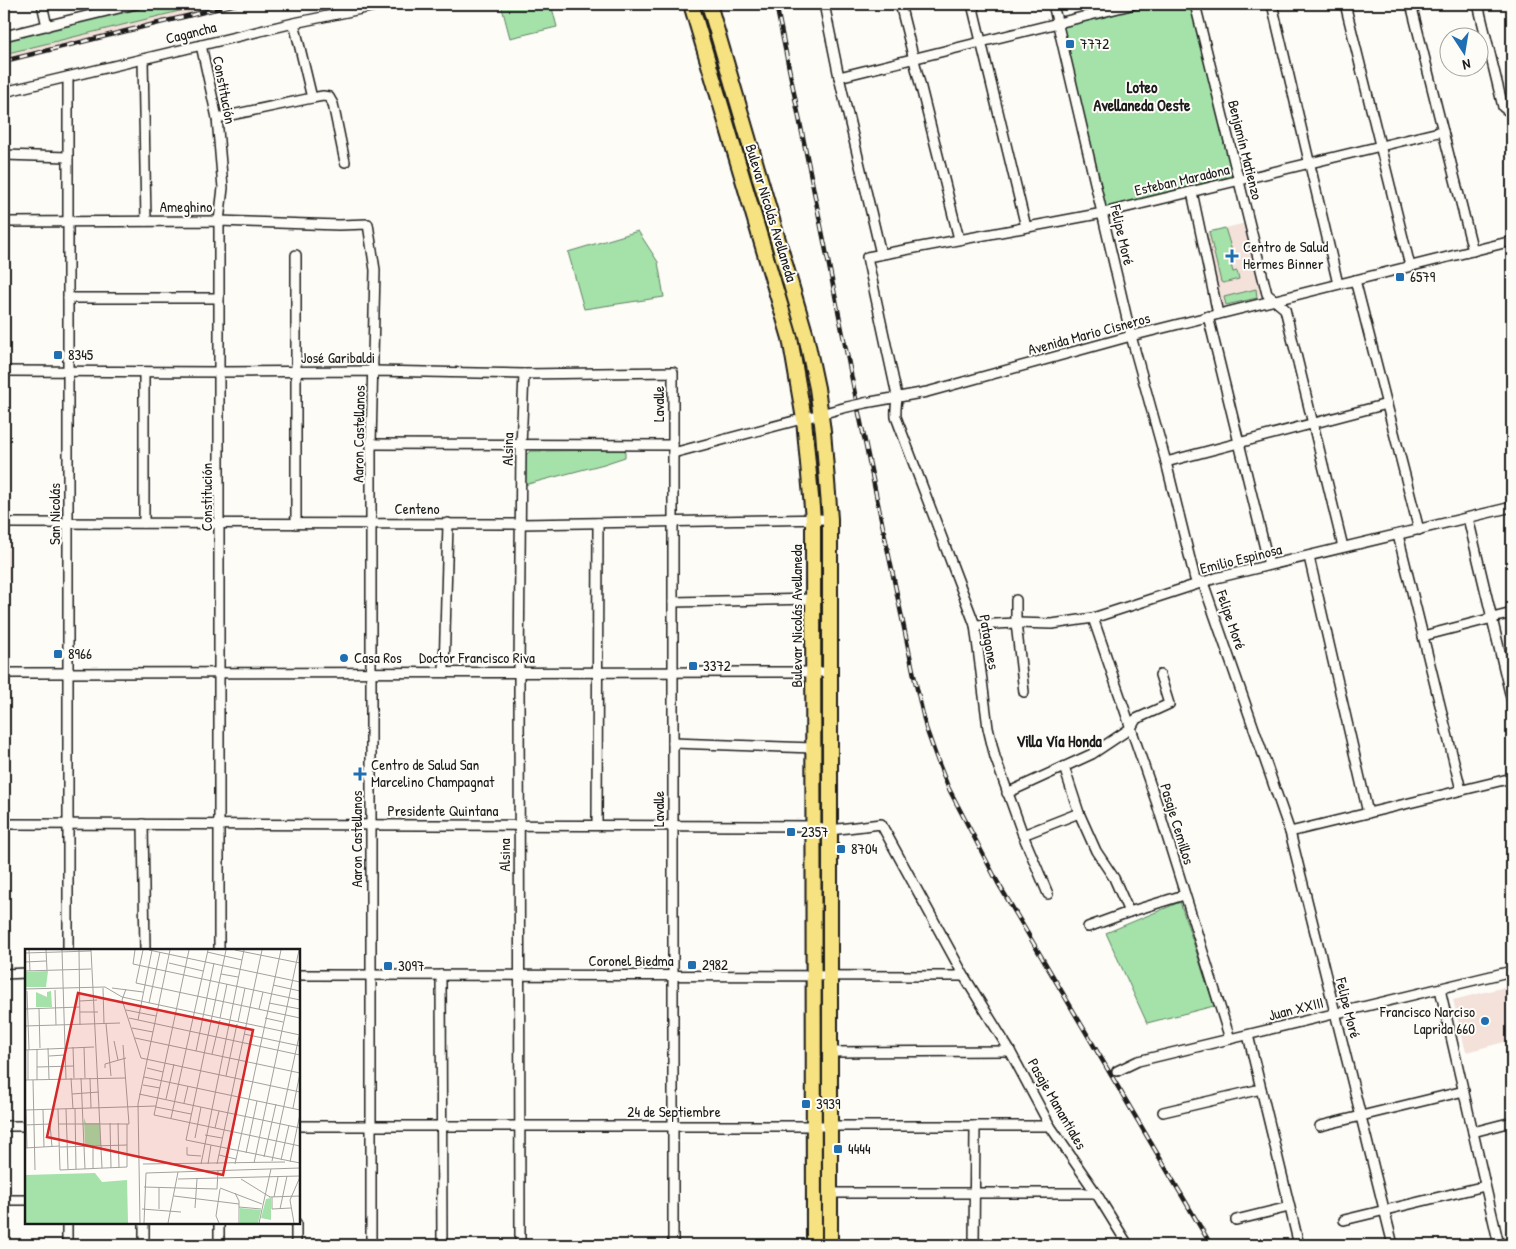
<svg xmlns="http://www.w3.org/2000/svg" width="1516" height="1249" font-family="'Patrick Hand',sans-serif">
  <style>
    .built { fill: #f3e1da }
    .green { fill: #a4e2a9; stroke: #607f62 }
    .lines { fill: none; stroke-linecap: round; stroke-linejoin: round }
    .street-casing { stroke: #1c1c1c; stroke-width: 12 }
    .primary-casing { stroke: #1c1c1c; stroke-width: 18 }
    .street { stroke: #fdfcf7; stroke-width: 9 }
    .primary { stroke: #f7e281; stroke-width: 14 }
    .rail-casing { stroke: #1c1c1c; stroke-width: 4.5 }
    .rail { stroke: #fdfcf7; stroke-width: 2.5; stroke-dasharray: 8; stroke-linecap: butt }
    .street-bridge-casing { stroke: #1c1c1c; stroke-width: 12; stroke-linecap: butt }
    .street-bridge { stroke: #fdfcf7; stroke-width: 9 }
    .poi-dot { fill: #1f6fb2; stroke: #fdfcf7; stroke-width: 2 }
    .labels { text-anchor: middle; stroke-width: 4; stroke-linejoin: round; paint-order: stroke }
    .street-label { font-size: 15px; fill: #1c1c1c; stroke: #fdfcf7 }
    .poi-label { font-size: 15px; fill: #1c1c1c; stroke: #fdfcf7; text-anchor: start }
    .neighbourhood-label { font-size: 16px; font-weight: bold; fill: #1c1c1c; stroke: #fdfcf7 }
    .inset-road { fill: none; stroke: #a3a29f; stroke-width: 1 }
    .view { fill: #d62828; fill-opacity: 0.15; stroke: #d62828; stroke-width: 2.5 }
    .inset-edge { fill: none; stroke: #1c1c1c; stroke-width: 2.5 }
  </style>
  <rect width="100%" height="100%" fill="#fdfcf7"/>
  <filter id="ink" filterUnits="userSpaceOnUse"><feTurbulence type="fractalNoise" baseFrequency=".02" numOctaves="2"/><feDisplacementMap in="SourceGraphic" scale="10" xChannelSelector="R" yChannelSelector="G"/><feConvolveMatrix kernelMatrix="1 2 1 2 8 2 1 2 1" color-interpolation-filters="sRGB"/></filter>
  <g filter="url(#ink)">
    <g class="built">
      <path d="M208,4H246L4,64V54Z"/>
      <path d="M1246,223L1260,279V295L1257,298L1223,306L1220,305L1205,233Z"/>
      <path d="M4,528H8L9,580H4Z"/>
      <path d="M1509,986L1512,1001V1040L1466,1052L1453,1000Z"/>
    </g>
    <g class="green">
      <path d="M144,4H208L4,54V39Z"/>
      <path d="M501,4H551L557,27L510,38Z"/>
      <path d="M1135,4H1195L1238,180L1103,213L1058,23Z"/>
      <path d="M1225,228L1232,251L1228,253L1233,272L1237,271L1239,279L1223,283L1221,282L1209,232Z"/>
      <path d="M638,231L658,262L664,297L584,309L568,252Z"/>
      <path d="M1256,289L1257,298L1226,305L1224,297Z"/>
      <path d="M625,450V457L604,464L524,485V457L530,451Z"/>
      <path d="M1180,902L1214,1006L1147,1023L1106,933Z"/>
    </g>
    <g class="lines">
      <g class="street-casing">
        <g id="street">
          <path d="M42,4L47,26"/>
          <path d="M824,4L839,77L881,254"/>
          <path d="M900,4L959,239"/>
          <path d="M972,4L1026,227"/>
          <path d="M1053,4L1131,336L1166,462L1195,579L1202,582L1205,588L1290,832L1393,1245"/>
          <path d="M1195,4L1267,294L1285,309L1343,547"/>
          <path d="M1272,4L1338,284"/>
          <path d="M1345,4L1410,266"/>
          <path d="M1411,4L1473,251"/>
          <path d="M1478,4L1503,107L1512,114"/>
          <path d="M294,23L312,98"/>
          <path d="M4,36L136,4"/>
          <path d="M201,45L217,118L223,188L219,221V950"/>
          <path d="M143,59L146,221"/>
          <path d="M68,77V950"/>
          <path d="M839,77L1135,4"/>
          <path d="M4,92L294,23L385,4"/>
          <path d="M217,118L312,98L323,96L329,97L333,104L345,162"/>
          <path d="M4,155L68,157"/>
          <path d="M1192,192L1218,314"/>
          <path d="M4,222L219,221L339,225L368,224L375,270L371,444V1245"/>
          <path d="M1355,280L1419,530"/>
          <path d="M68,298H219"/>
          <path d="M1208,316L1269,565"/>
          <path d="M4,371L220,372L374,371L524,374L673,372V1245"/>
          <path d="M144,372V523"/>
          <path d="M865,403L927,392L1131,336L1512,241"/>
          <path d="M371,444L673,445"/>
          <path d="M673,453L847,407"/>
          <path d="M1166,462L1387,404"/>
          <path d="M1468,518L1512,702"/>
          <path d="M4,523L521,524L830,519"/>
          <path d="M296,524V255"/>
          <path d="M1398,535L1461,790"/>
          <path d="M1309,557L1368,813"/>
          <path d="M1016,600V623L1024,692"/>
          <path d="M673,602L813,599"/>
          <path d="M1093,618L1156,801L1230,1039"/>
          <path d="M975,625L1016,623L1052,624L1093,618L1216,578L1512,507"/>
          <path d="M1423,636L1512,613"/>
          <path d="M444,672L448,523"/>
          <path d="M4,673L830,672"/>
          <path d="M673,743L813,748"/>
          <path d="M1064,767L1079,813L1096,851L1114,878L1129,912"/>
          <path d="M1007,793L1092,754L1131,728L1136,719L1169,704L1160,675"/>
          <path d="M4,824L813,826L830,830L881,824L964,976L1010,1051L1050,1126L1096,1193L1128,1245"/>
          <path d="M143,824L145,950"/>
          <path d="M597,825L598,523"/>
          <path d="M1290,832L1512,778"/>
          <path d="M1023,835L1079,813"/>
          <path d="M1048,894L1023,835L995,757L988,728L975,625L896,417C895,408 898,400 896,391L867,257L1103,213L1443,131"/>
          <path d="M1088,927L1129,912L1184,895"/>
          <path d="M4,974L26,973"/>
          <path d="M299,975L964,976"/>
          <path d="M441,975L442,1245"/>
          <path d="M1440,989L1499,1245"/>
          <path d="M1248,1035L1299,1245"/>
          <path d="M830,1052L1010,1051"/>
          <path d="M1117,1071L1138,1061L1512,971"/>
          <path d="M1163,1112L1261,1089"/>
          <path d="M4,1126H26"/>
          <path d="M299,1126H1050"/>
          <path d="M1320,1126L1464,1091"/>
          <path d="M1473,1132L1512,1122"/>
          <path d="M830,1193H1096"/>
          <path d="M4,1200H26"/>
          <path d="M1236,1220L1289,1207"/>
          <path d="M1344,1220L1485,1186"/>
          <path d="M219,1223V1245"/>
          <path d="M67,1245V1223"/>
          <path d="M144,1245V1223"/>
          <path d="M296,1245V1223"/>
          <path d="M520,1245L519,672L521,446L524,374"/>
          <path d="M974,1245L975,1126"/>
        </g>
      </g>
      <g class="primary-casing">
        <g id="primary">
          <path d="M691,4L790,338L804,419L813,519L814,1245"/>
          <path d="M709,4L806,336L817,388L823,431L830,519V1245"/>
        </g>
      </g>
      <use href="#street" class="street"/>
      <use href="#primary" class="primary"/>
      <g class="rail-casing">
        <g id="rail">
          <path d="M776,4L856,399L915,680L926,728L937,759L948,787L998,883L1211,1245"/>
          <path d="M4,61L236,4"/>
        </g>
      </g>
      <use href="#rail" class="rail"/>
      <g class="street-bridge-casing">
        <path id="street-bridge" d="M847,407L865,403"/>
      </g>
      <use href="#street-bridge" class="street-bridge"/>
    </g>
  </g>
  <g class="poi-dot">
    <rect x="1065" y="39" width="10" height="10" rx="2.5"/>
    <path d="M1229.5 248.5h5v5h5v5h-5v5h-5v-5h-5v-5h5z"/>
    <rect x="1395" y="272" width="10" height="10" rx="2.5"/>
    <rect x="53" y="350" width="10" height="10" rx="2.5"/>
    <rect x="53" y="649" width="10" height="10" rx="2.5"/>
    <circle cx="344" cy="658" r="5"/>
    <rect x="688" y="661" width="10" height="10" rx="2.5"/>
    <path d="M357.5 766.5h5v5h5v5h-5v5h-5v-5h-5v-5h5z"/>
    <rect x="786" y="827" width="10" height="10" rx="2.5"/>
    <rect x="836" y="844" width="10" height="10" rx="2.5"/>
    <rect x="687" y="960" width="10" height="10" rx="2.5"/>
    <rect x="383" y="961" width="10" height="10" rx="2.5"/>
    <circle cx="1485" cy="1021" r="5"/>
    <rect x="801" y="1099" width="10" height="10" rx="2.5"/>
    <rect x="833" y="1144" width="10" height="10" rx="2.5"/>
  </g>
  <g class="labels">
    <g class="street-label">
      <text transform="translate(191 33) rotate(-14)" y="5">Cagancha</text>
      <text transform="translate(224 90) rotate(79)" y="5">Constitución</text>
      <text transform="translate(1245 150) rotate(76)" y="5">Benjamín Matienzo</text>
      <text transform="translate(1182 180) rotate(-13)" y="5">Esteban Maradona</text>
      <text x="186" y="212">Ameghino</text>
      <text transform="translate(771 213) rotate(73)" y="5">Bulevar Nicolás Avellaneda</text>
      <text transform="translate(1122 235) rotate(77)" y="5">Felipe Moré</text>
      <text transform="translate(1089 334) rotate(-15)" y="5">Avenida Mario Cisneros</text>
      <text x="338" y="363">José Garibaldi</text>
      <text transform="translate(659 404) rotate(-90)" y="5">Lavalle</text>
      <text transform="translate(359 434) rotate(-89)" y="5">Aaron Castellanos</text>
      <text transform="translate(508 449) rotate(-89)" y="5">Alsina</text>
      <text transform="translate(207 497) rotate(-90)" y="5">Constitución</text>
      <text x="417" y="514">Centeno</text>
      <text transform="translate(55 514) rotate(-90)" y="5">San Nicolás</text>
      <text transform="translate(1241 559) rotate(-14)" y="5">Emilio Espinosa</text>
      <text transform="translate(797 616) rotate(-90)" y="5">Bulevar Nicolás Avellaneda</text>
      <text transform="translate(1231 620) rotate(71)" y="5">Felipe Moré</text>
      <text transform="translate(989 642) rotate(80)" y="5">Patagones</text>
      <text x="477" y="663">Doctor Francisco Riva</text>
      <text transform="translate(659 809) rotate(-90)" y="5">Lavalle</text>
      <text x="443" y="816">Presidente Quintana</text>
      <text transform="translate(1177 824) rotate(73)" y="5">Pasaje Cemillos</text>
      <text transform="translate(357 839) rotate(-90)" y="5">Aaron Castellanos</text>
      <text transform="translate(505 855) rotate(-90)" y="5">Alsina</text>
      <text x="631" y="966">Coronel Biedma</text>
      <text transform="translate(1348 1008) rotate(76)" y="5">Felipe Moré</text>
      <text transform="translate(1296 1009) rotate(-14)" y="5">Juan XXIII</text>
      <text transform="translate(1057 1104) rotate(60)" y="5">Pasaje Manantiales</text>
      <text x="674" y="1117">24 de Septiembre</text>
    </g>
    <g class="poi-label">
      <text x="1080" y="49">7772</text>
      <text x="1243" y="252">Centro de Salud<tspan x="1243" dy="17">Hermes Binner</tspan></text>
      <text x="1410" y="282">6579</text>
      <text x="68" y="360">8345</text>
      <text x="68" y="659">8966</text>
      <text x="354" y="663">Casa Ros</text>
      <text x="703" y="671">3372</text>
      <text x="371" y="770">Centro de Salud San<tspan x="371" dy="17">Marcelino Champagnat</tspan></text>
      <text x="801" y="837">2357</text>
      <text x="851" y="854">8704</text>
      <text x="702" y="970">2982</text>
      <text x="398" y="971">3097</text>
      <text x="1475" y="1017" text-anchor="end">Francisco Narciso<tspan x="1475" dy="17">Laprida 660</tspan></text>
      <text x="816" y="1109">3939</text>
      <text x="848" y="1154">4444</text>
    </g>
    <g class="neighbourhood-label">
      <text x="1142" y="93">Loteo<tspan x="1142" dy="18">Avellaneda Oeste</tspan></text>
      <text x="1059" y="747">Villa Vía Honda</text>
    </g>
  </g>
  <g transform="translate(25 949)">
    <rect width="275" height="275" fill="#fdfcf7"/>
    <path d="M23,22L21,38H0V23ZM26,42L27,58H11V43L22,48V43ZM59,169L61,174H75L76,197H60ZM70,224L77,233L102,231L103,274H0V226ZM246,249V271L236,269L241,250ZM215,259L236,261L233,274H215Z" fill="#a4e2a9"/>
    <path class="inset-road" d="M4,1L5,22M21,1L22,21M37,1L41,130M54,1L55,76M66,1L77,219M110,1L108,15L275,51M118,1L111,34L275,69M124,1L275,33M164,1L129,166L275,197M201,1L161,191L275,214M210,1L275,14M182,3L217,11M0,4L66,2M0,13L21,12M144,14L178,22M0,22L66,20M196,25L213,28M248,36L275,42M78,39L79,75M87,39L118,43M0,40L80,38L97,48L275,86M101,40L97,51L116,109L275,143M30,41L31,76M2,42L4,101M55,52L72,51M124,54L135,3M244,54L275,60M0,60L55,58M14,60L15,99M234,60L238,43M101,61L131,67M55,63H73M104,69L275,106M195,69L202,35M240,69L258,73M113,71L127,1M213,73L220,39M81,75L86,127M0,77L95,74M107,79L128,83M219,85L275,97M110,89L275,124M89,92L93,111M48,98L49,129M59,98L60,129M23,99L24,130M12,100V131M0,101L69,98M3,101V131M171,102L189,14M187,105L195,71M24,107L40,106M12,118L49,117M80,119V115L101,109M122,119L138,123M201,127L212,75M119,128L275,161M46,129L48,160M56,129L60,220M65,129L66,159M0,131L100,129M8,131L10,221M118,136L135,139M47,145L74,143M114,145L275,179M141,150L149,115M159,154L163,137M131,158L166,165M268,159L275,124M33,160L35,221L102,218V175M41,160L43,220M50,160L51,220M0,161L131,157M1,161L2,199M18,161L19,198M146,169L183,1M85,174L86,219M93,174L94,219M34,175H104L98,96M0,176L25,175L27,198M190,179L194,162M180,186L197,189M170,189L176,158M68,197V220M35,198L102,196M162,198V206L176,207M0,199L35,197M204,200L211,165M221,204L232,152M194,206L211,210M239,208L251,155M256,211L264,176M247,212L275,83M265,213L275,165M229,214L274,1M118,215L260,213M176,215L219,1M183,215L186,196M192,215L237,1M210,215L256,1M153,230L275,227M216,230L245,248M119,238L192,240M195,239L237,255M192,240L193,221M210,244L214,252V274M149,247L214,255M244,248L275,247M247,248V260L266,259M249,248L253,228M214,258L236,260M170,259L172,230M117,260L156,263M134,260V239M255,260L262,227M115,274L113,155L145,1M119,274L121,224L275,219M143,274L153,223M194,274L191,267L195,240M234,274L246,220M269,274L265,251L275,228"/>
    <path class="view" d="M53,44L228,81L198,226L22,188Z"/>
    <rect width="275" height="275" class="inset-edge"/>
  </g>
  <rect width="1516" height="1249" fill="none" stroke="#fdfcf7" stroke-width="20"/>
  <rect x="10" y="10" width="1496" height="1229" fill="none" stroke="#1c1c1c" stroke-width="2" filter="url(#ink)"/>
  <g transform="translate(1464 52) rotate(168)"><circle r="24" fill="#fdfcf7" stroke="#a3a29f"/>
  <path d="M0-4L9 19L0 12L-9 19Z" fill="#1f6fb2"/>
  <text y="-8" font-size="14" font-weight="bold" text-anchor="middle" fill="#1c1c1c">N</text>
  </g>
</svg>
